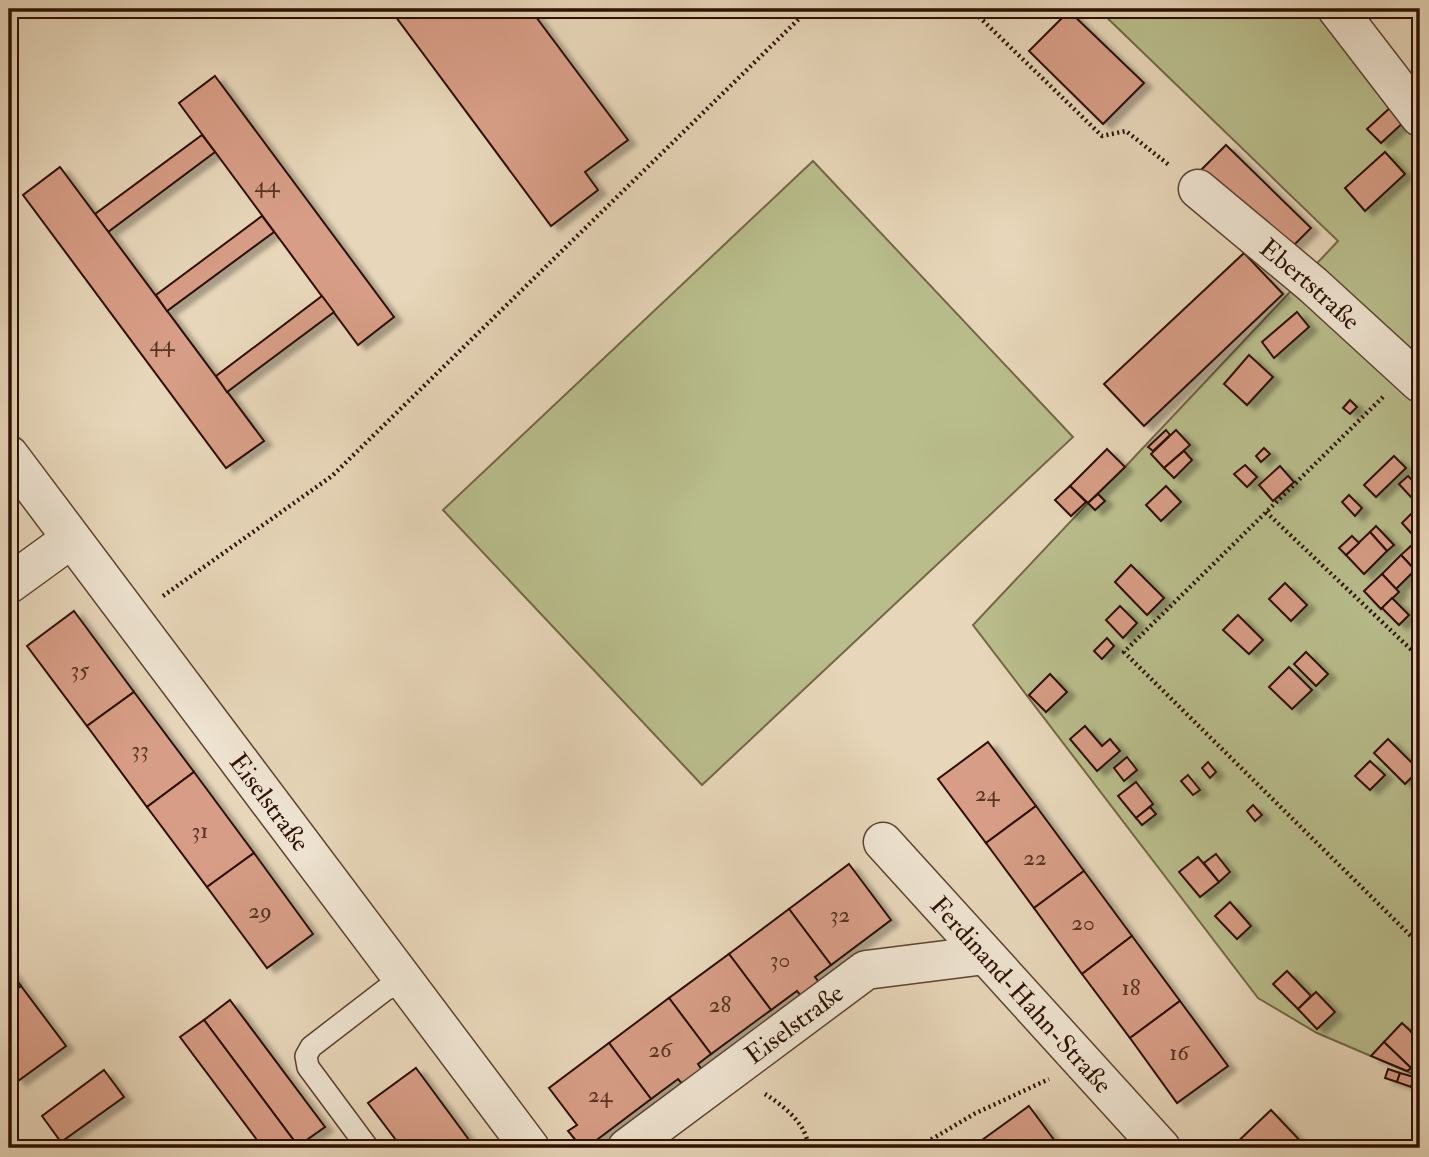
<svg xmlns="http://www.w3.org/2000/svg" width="1429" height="1157" font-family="'IM FELL Double Pica',serif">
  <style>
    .green { fill: #b9bd8c; stroke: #746746; stroke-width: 2 }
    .building { fill: #d79d86; stroke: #2e1101; stroke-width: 2; filter: url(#shadow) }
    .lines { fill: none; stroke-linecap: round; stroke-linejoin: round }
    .service-casing { stroke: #5c422f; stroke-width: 24 }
    .minor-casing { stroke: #5c422f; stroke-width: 41 }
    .path { stroke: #2e1101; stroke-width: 4.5; stroke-dasharray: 2 3.5; stroke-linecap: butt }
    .service { stroke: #efe4d2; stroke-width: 21 }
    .minor { stroke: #efe4d2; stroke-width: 38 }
    .labels { text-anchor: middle; stroke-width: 5; stroke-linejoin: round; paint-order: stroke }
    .number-label { font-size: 23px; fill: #583422 }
    .street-label { font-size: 26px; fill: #2e1101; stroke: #efe4d2 }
  </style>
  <defs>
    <filter id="shadow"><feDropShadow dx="8" dy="4.5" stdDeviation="2" flood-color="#0004"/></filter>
  </defs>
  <rect width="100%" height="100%" fill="#e7d6b9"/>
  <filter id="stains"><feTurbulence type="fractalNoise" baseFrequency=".00286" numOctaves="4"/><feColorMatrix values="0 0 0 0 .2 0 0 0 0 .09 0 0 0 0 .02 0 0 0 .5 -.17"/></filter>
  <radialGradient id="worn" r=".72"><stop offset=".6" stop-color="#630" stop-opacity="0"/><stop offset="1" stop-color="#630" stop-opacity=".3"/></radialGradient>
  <g class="green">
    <path d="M1098,9H1321L1410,121L1420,138V1077L1317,1033L1258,998L973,625L1088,503L1125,467L1338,241Z"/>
    <path d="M813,161L1073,437L702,785L443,510Z"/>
  </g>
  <g class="building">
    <path d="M390,9H530L628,140L585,172L598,190L551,226Z"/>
    <path d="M1069,11L1144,83L1103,124L1029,51Z"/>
    <path d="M215,76L394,317L358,345L179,103Z"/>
    <path d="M1392,106L1406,120L1381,143L1367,129Z"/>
    <path d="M202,135L215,152L108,232L95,214Z"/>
    <path d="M1226,145L1311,228L1286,253L1195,176Z"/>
    <path d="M1385,152L1405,174L1365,211L1345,188Z"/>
    <path d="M60,167L264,441L226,468L23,195Z"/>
    <path d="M262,216L274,232L167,311L156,295Z"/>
    <path d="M1244,253L1283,294L1144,426L1104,384Z"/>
    <path d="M322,296L334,312L227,392L216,376Z"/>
    <path d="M1297,312L1309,327L1274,358L1262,342Z"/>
    <path d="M1249,355L1273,377L1247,405L1224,384Z"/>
    <path d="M1350,400L1357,407L1350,414L1343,408Z"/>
    <path d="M1166,430L1170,435L1153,451L1148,447Z"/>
    <path d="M1176,430L1190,445L1164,468L1151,454Z"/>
    <path d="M1264,448L1270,454L1261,462L1256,456Z"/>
    <path d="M1107,449L1125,467L1088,503L1070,486Z"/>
    <path d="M1184,451L1192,460L1174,478L1164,468Z"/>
    <path d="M1394,456L1406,468L1376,497L1364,485Z"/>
    <path d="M1245,465L1257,477L1247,487L1234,474Z"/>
    <path d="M1280,466L1294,482L1273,501L1259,485Z"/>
    <path d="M1408,476L1420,488L1411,497L1399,484Z"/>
    <path d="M1070,486L1086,502L1071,516L1055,500Z"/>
    <path d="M1166,486L1181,502L1161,521L1146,505Z"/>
    <path d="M1098,494L1105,501L1095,510L1088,503Z"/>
    <path d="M1349,495L1362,508L1355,516L1342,502Z"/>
    <path d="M1413,512L1420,520V527L1412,534L1402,523Z"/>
    <path d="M1376,526L1394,545L1387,551L1370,532Z"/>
    <path d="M1370,532L1387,551L1364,574L1346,555Z"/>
    <path d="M1352,536L1359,543L1346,555L1339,548Z"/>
    <path d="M1412,545L1420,553V564L1415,570L1401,555Z"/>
    <path d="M1401,555L1415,570L1396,589L1382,574Z"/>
    <path d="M1131,565L1164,598L1147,615L1115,582Z"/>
    <path d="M1382,574L1399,592L1381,609L1364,591Z"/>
    <path d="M1285,583L1307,605L1291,621L1269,599Z"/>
    <path d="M1392,598L1409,615L1399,625L1382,608Z"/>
    <path d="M1120,606L1137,623L1123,638L1106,620Z"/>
    <path d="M74,611L134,692L87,726L27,646Z"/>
    <path d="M1238,615L1263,640L1249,654L1223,630Z"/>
    <path d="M1107,638L1114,646L1102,659L1094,651Z"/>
    <path d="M1306,652L1328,674L1316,686L1294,664Z"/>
    <path d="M1289,667L1312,690L1292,709L1269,687Z"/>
    <path d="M1050,674L1067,692L1046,712L1029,695Z"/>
    <path d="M134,692L194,772L147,807L87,726Z"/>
    <path d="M1085,726L1102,746L1110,739L1120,751L1097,771L1070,739Z"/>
    <path d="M1388,739L1419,770L1405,784L1374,753Z"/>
    <path d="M988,742L1036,806L986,843L938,779Z"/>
    <path d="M1127,757L1137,770L1124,781L1114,768Z"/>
    <path d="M1370,761L1385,775L1370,790L1355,776Z"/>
    <path d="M1208,762L1216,772L1210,778L1202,768Z"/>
    <path d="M194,772L254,853L207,887L147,807Z"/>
    <path d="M1188,775L1200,790L1193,795L1181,781Z"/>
    <path d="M1136,782L1153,804L1136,818L1118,796Z"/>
    <path d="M1253,805L1262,815L1255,821L1247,811Z"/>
    <path d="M1036,806L1084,871L1034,908L986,843Z"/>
    <path d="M1150,807L1156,814L1142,825L1136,818Z"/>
    <path d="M254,853L313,934L267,968L207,887Z"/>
    <path d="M1216,854L1230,872L1219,882L1204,863Z"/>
    <path d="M1198,857L1219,882L1200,897L1179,872Z"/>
    <path d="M849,864L891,920L831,965L789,909Z"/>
    <path d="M1084,871L1132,936L1082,974L1034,908Z"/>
    <path d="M1230,902L1251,926L1237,939L1215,916Z"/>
    <path d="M789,909L831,965L815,977L822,986L804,1000L797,991L771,1010L729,954Z"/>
    <path d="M1132,936L1180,1001L1130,1038L1082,974Z"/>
    <path d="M729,954L771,1010L711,1054L669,998Z"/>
    <path d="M9,969L21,986L9,995Z"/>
    <path d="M1287,971L1311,996L1298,1009L1273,984Z"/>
    <path d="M21,986L66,1046L18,1081L9,1069V995Z"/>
    <path d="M1316,992L1335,1012L1317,1029L1298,1009Z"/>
    <path d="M669,998L711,1054L698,1064L704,1073L685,1087L678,1079L651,1099L609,1043Z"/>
    <path d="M230,1000L325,1127L298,1146L204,1020Z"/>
    <path d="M1180,1001L1228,1066L1177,1103L1130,1038Z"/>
    <path d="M204,1020L298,1146L296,1148H263L180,1037Z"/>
    <path d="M1402,1023L1420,1040V1057L1411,1068L1384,1042Z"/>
    <path d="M1419,1024L1420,1025V1040L1411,1032Z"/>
    <path d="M1384,1042L1411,1068L1407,1071L1371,1056Z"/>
    <path d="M609,1043L651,1099L586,1148H582L568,1131L577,1125L549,1088Z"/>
    <path d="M416,1068L475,1148H402L368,1103Z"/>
    <path d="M1388,1069L1400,1073L1397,1082L1385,1078Z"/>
    <path d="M104,1070L124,1097L61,1142L42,1116Z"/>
    <path d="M1400,1073L1414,1077L1411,1087L1397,1082Z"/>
    <path d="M1029,1106L1060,1148H971Z"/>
    <path d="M1271,1110L1307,1148H1231Z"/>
  </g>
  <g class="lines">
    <g class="service-casing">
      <path id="service" d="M368,1148L308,1067L306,1056L311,1047L385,990L404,981"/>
    </g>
    <g class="minor-casing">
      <g id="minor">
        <path d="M1337,9L1420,117"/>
        <path id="s1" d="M1198,189L1313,285L1420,383"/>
        <path id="s2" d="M9,455L530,1148"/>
        <path d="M9,584L71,539"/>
        <path id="s3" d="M883,842L1161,1148"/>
        <path id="s4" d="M627,1148L866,970L985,955"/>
      </g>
    </g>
    <g class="path">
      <path d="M971,9L1102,136L1126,131L1169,165"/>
      <path d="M1383,397L1124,652L1420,945"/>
      <path d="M1266,512L1420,658"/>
      <path d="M163,596L332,476L809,9"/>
      <path d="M765,1094C784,1106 808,1125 808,1148"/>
      <path d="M917,1148L974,1114L1049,1079"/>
    </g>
    <use href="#service" class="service"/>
    <use href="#minor" class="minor"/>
  </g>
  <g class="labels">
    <g class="number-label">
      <text x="267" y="192">44</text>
      <text x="162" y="351">44</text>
      <text x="80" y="677">35</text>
      <text x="140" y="757">33</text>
      <text x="987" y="801">24</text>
      <text x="200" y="838">31</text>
      <text x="1035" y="865">22</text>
      <text x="260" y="918">29</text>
      <text x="840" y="922">32</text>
      <text x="1083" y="930">20</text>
      <text x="780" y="967">30</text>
      <text x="1131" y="995">18</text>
      <text x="720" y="1012">28</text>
      <text x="660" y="1057">26</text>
      <text x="1179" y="1060">16</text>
      <text x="600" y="1102">24</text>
    </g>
    <g class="street-label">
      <text dy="9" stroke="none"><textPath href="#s1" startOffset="147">Ebertstraße</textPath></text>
      <text dy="9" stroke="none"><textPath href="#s2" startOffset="434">Eiselstraße</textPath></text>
      <text dy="9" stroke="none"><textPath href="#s3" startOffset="206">Ferdinand-Hahn-Straße</textPath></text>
      <text dy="9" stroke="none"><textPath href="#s4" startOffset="208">Eiselstraße</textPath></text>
    </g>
  </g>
  <rect width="1429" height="1157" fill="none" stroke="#e7d6b9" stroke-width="35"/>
  <rect x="10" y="10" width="1408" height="1136" fill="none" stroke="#2e1101" stroke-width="3.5"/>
  <rect x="18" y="18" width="1394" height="1122" fill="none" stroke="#2e1101" stroke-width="2"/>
  <rect width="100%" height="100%" filter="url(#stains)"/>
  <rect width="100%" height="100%" fill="url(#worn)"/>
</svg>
